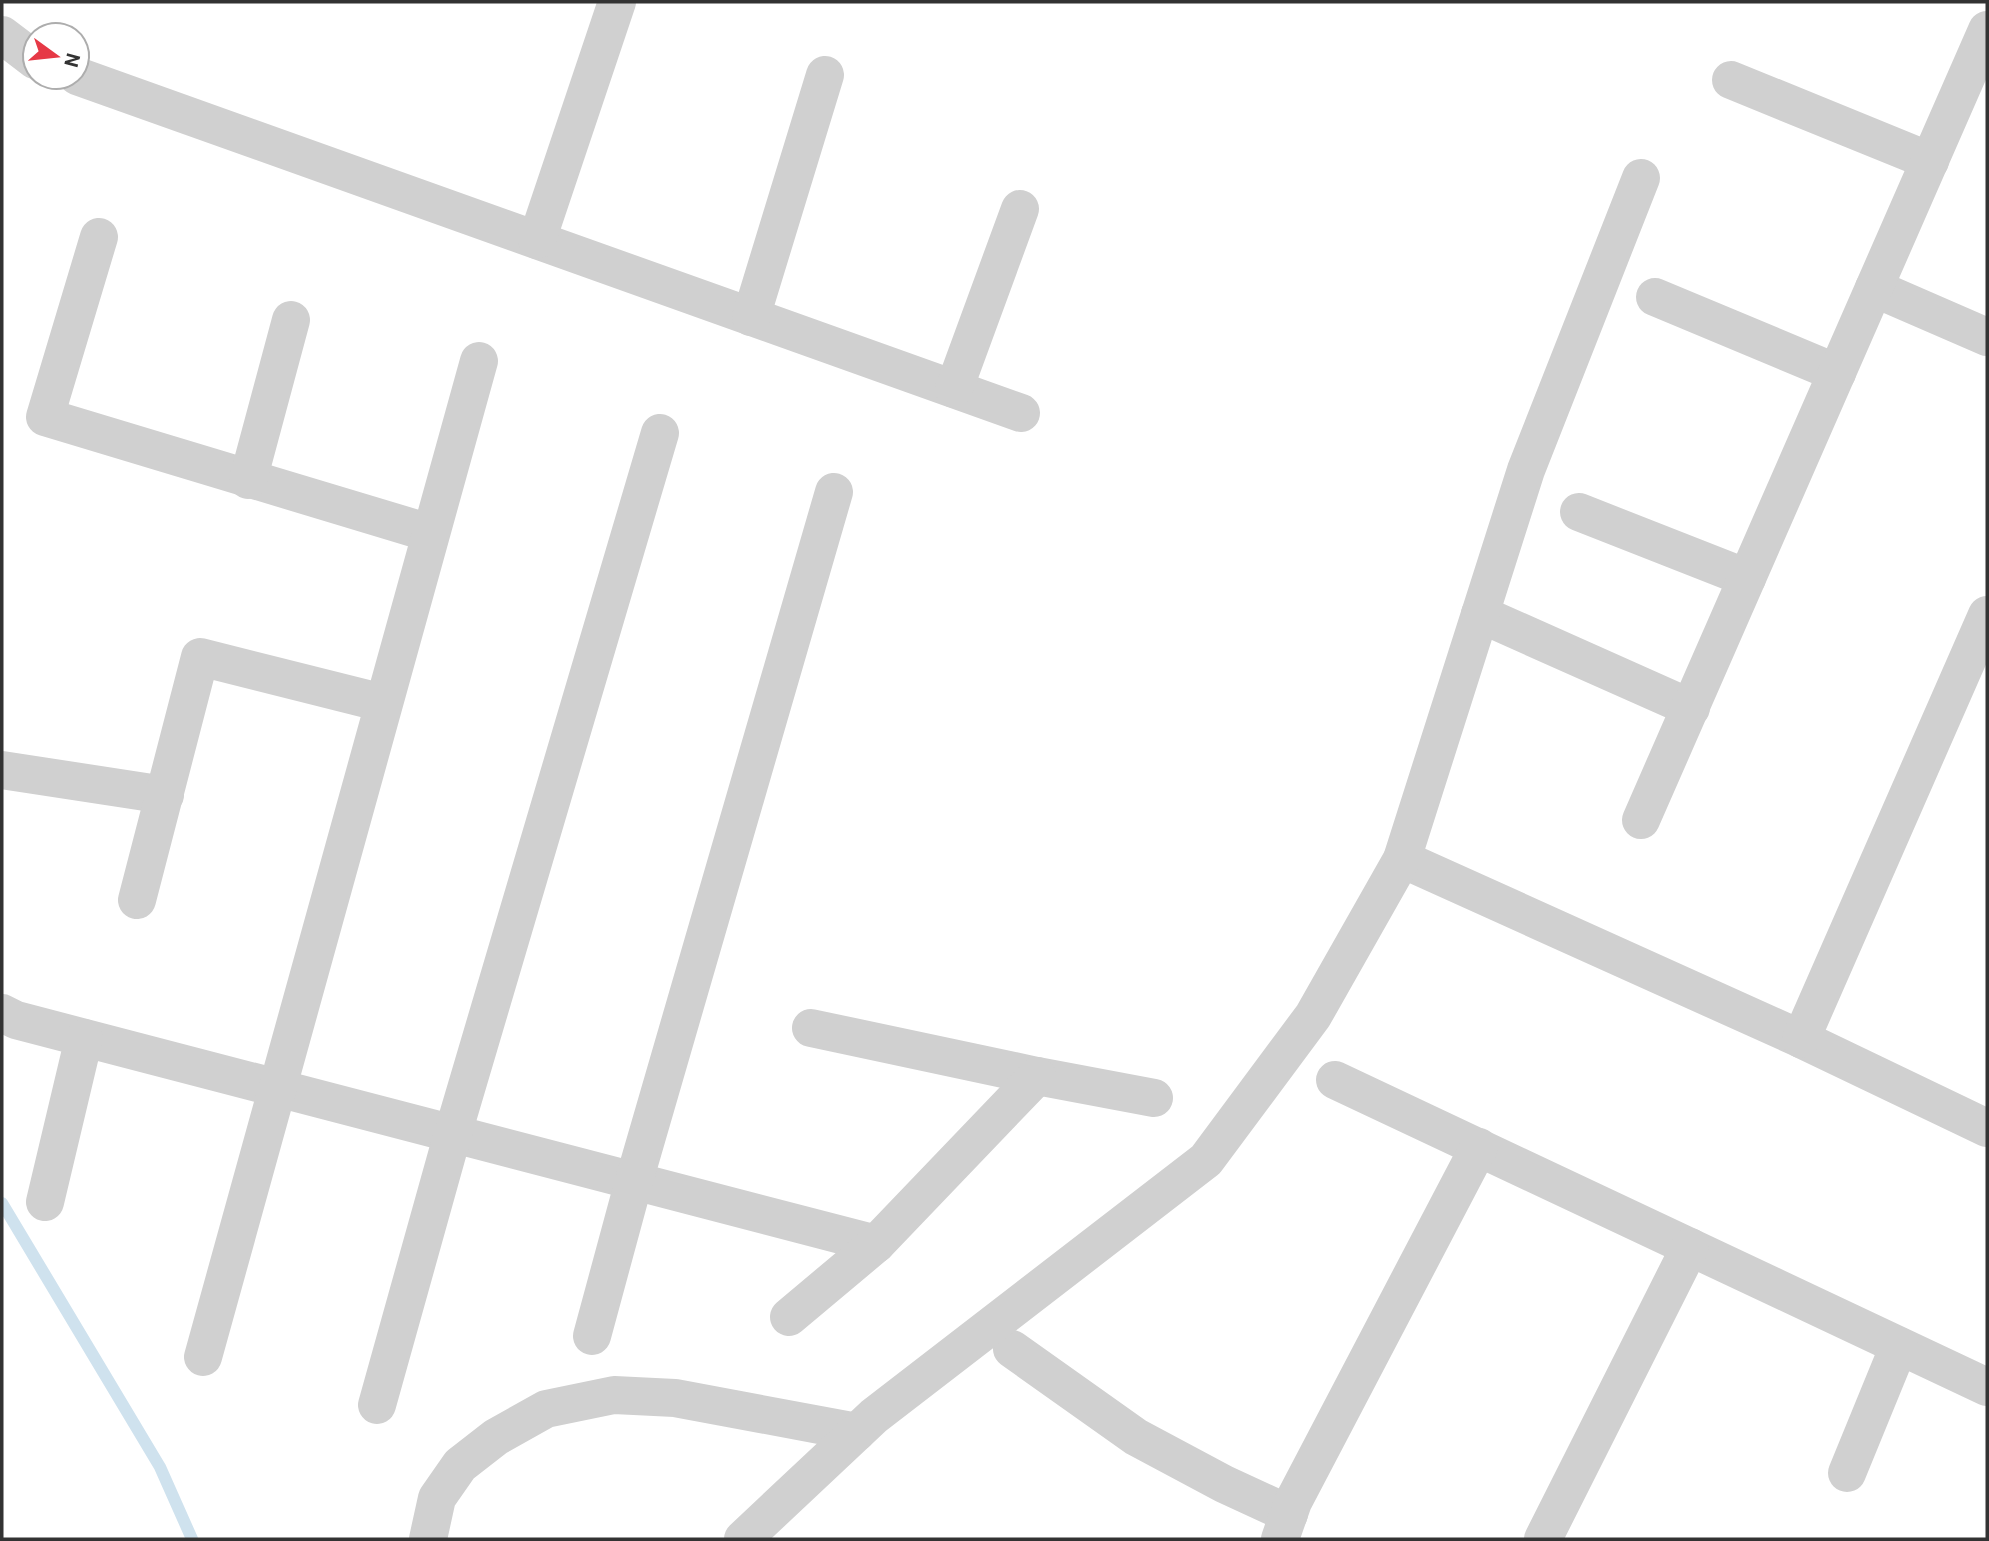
<svg xmlns="http://www.w3.org/2000/svg" width="1989" height="1541" font-family="Roboto,sans-serif">
  <style>
    .lines { fill: none; stroke-linecap: round; stroke-linejoin: round }
    .stream { stroke: #cfe2ee; stroke-width: 12 }
    .minor { stroke: #d0d0d0; stroke-width: 38 }
  </style>
  <rect width="100%" height="100%" fill="#fff"/>
  <g class="lines">
    <path class="stream" d="M2,1203L160,1467L192,1539"/>
    <g class="minor">
      <path d="M2,35L35,60"/>
      <path d="M77,76L1021,413"/>
      <path d="M1731,80L1930,161"/>
      <path d="M99,237L45,417L430,533"/>
      <path d="M537,240L617,2"/>
      <path d="M1874,288L1987,337"/>
      <path d="M1655,297L1837,373"/>
      <path d="M751,317L825,75"/>
      <path d="M954,389L1020,209"/>
      <path d="M248,480L291,320"/>
      <path d="M1579,512L1747,578"/>
      <path d="M1480,614L1691,708"/>
      <path d="M2,770L165,795"/>
      <path d="M1641,820L1987,30"/>
      <path d="M1402,859L1801,1039L1987,1128"/>
      <path d="M137,900L200,657L383,703"/>
      <path d="M2,1013L16,1020L876,1244"/>
      <path d="M811,1028L1037,1076L1154,1098"/>
      <path d="M1801,1039L1987,615"/>
      <path d="M1335,1080L1987,1387"/>
      <path d="M45,1202L84,1038"/>
      <path d="M789,1317L876,1244L1037,1076"/>
      <path d="M592,1336L634,1181L834,492"/>
      <path d="M1012,1349L1136,1437L1224,1484L1289,1514"/>
      <path d="M203,1357L479,361"/>
      <path d="M377,1405L453,1133L660,433"/>
      <path d="M1847,1473L1899,1346"/>
      <path d="M428,1539L437,1498L460,1465L496,1437L546,1409L614,1395L675,1398L857,1432"/>
      <path d="M743,1539L874,1416L1206,1160L1313,1016L1402,859L1526,470L1641,178"/>
      <path d="M1280,1539L1293,1502L1479,1147"/>
      <path d="M1543,1539L1690,1247"/>
    </g>
  </g>
  <rect width="1989" height="1541" fill="none" stroke="#333333" stroke-width="7"/>
  <g transform="translate(56 56) rotate(105)"><circle r="33" fill="#ffffff" stroke="#adadad" stroke-width="2"/>
  <path d="M0-5L12 26L0 18L-12 26Z" fill="#e63946"/>
  <text y="-10" font-size="19" font-weight="bold" text-anchor="middle" fill="#333333">N</text>
  </g>
</svg>
